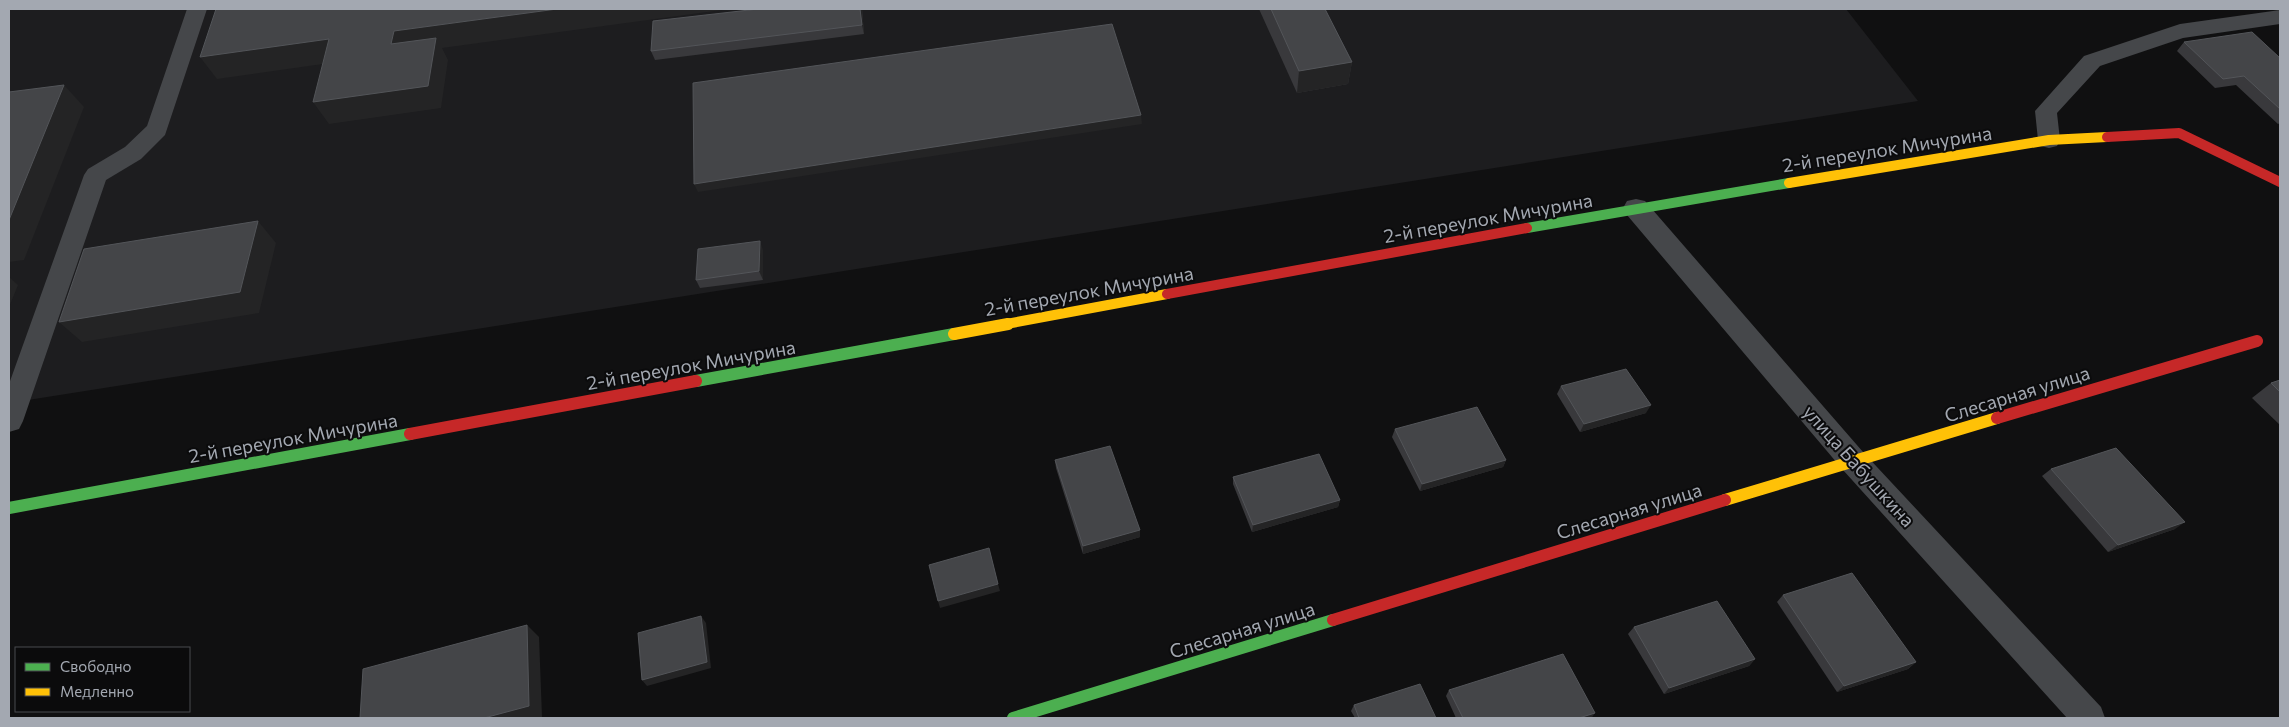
<svg xmlns="http://www.w3.org/2000/svg" width="2289" height="727" font-family="Commissioner,sans-serif">
  <style>
    .built { fill: #1d1d1f }
    .lines { fill: none; stroke-linecap: round; stroke-linejoin: round }
    .lane { fill: #45474a; fill-rule: evenodd }
    .street { fill: #45474a; fill-rule: evenodd }
    .fast-far1 { stroke: #4caf50; stroke-width: 10 }
    .fast { stroke: #4caf50; stroke-width: 12 }
    .slow-far1 { stroke: #ffc107; stroke-width: 10 }
    .slow { stroke: #ffc107; stroke-width: 12 }
    .jam-far1 { stroke: #c62828; stroke-width: 10 }
    .jam { stroke: #c62828; stroke-width: 12 }
    .wall { fill: #39393c }
    .shaded-wall { fill: #242425 }
    .building { fill: #444548; stroke: #535559 }
    .labels { text-anchor: middle; stroke-width: 4; stroke-linejoin: round; paint-order: stroke }
    .street-label { font-size: 19px; fill: #a3a8b1; stroke: #0b0b0c }
  </style>
  <rect width="100%" height="100%" fill="#101011"/>
  <path class="built" d="M9,9H1846L1918,101L9,403Z"/>
  <g class="lines">
    <g class="lane">
      <path d="M187,9H207L165,135L141,159L106,180L23,421L19,429L9,432V384L84,175L88,169L125,147L147,126Z"/>
      <path d="M2280,10V24L2183,38L2100,66L2057,113L2060,140L2057,146L2049,148L2041,146L2038,140L2035,111L2084,56L2180,24Z"/>
    </g>
    <path class="street" d="M1636,199L1645,201L1863,452L2101,707L2105,718H2067L1843,470L1627,215L1623,208L1627,201Z"/>
    <path class="fast-far1" d="M1527,228L1789,183"/>
    <g class="fast">
      <path d="M696,381L954,334"/>
      <path d="M9,508L410,434"/>
      <path d="M1013,718L1333,620"/>
    </g>
    <g class="slow-far1">
      <path d="M1789,183L2049,140L2107,137"/>
      <path d="M1001,325L1167,294"/>
    </g>
    <g class="slow">
      <path d="M954,334L1008,324"/>
      <path d="M1725,500L1997,418"/>
    </g>
    <g class="jam-far1">
      <path d="M2107,137L2179,133L2280,182"/>
      <path d="M1167,294L1527,228"/>
    </g>
    <g class="jam">
      <path d="M1997,418L2257,341"/>
      <path d="M410,434L696,381"/>
      <path d="M1333,620L1725,500"/>
    </g>
  </g>
  <g class="wall">
    <path d="M862,9L864,34L655,60L651,51Z"/>
    <path d="M1259,9H1325L1352,62L1348,84L1297,93Z"/>
    <path d="M2184,42L2280,58V123L2278,124L2236,85L2215,88L2177,51Z"/>
    <path d="M763,250V280L700,288L696,280Z"/>
    <path d="M2280,380V425L2252,398L2271,383Z"/>
    <path d="M1561,386L1646,413L1580,432L1557,394Z"/>
    <path d="M1395,429L1506,460L1503,467L1420,491L1392,437Z"/>
    <path d="M1055,460L1140,537L1083,554L1056,468Z"/>
    <path d="M2051,469L2175,529L2108,552L2042,476Z"/>
    <path d="M1233,477L1340,500L1338,507L1252,532L1233,484Z"/>
    <path d="M1783,595L1916,662L1908,669L1837,692L1777,602Z"/>
    <path d="M1634,627L1755,659L1749,666L1664,694L1628,634Z"/>
    <path d="M1449,690L1595,713L1591,718H1456L1446,696Z"/>
    <path d="M1354,705L1436,718H1355L1351,711Z"/>
  </g>
  <g class="shaded-wall">
    <path d="M557,9H729L442,48L448,60L441,108L329,124L313,102L394,31Z"/>
    <path d="M860,9H862L864,34L862,25Z"/>
    <path d="M329,39L344,61L217,79L200,57Z"/>
    <path d="M1352,62L1348,84L1297,93L1299,71Z"/>
    <path d="M64,85L84,107L24,260L9,262V220Z"/>
    <path d="M1141,115L1142,124L698,192L694,184Z"/>
    <path d="M258,221L276,243L259,313L82,342L59,322Z"/>
    <path d="M760,241L763,250V280L759,271Z"/>
    <path d="M9,277L18,285L9,307Z"/>
    <path d="M1651,405L1646,413L1580,432L1584,424Z"/>
    <path d="M1506,460L1503,467L1420,491L1422,484Z"/>
    <path d="M1340,500L1338,507L1252,532L1253,525Z"/>
    <path d="M2185,522L2175,529L2108,552L2118,545Z"/>
    <path d="M1140,530V537L1083,554V546Z"/>
    <path d="M998,584L1000,591L940,608L938,601Z"/>
    <path d="M701,616L706,623L711,668L647,686L642,680Z"/>
    <path d="M527,625L539,637L542,717L536,718H484Z"/>
    <path d="M1755,659L1749,666L1664,694L1669,688Z"/>
    <path d="M1916,662L1908,669L1837,692L1844,686Z"/>
    <path d="M1595,713L1591,718H1579Z"/>
  </g>
  <g class="building">
    <path d="M216,9H557L394,31L391,44L436,38L428,86L313,102L329,39L200,57Z"/>
    <path d="M758,9H860L862,25L651,51L653,21Z"/>
    <path d="M1271,9H1325L1352,62L1299,71Z"/>
    <path d="M1112,24L1141,115L694,184L693,83Z"/>
    <path d="M2252,32L2280,58V109L2244,76L2223,79L2184,42Z"/>
    <path d="M64,85L9,220V92Z"/>
    <path d="M258,221L240,292L59,322L84,249Z"/>
    <path d="M760,241L759,271L696,280L698,249Z"/>
    <path d="M1626,369L1651,405L1584,424L1561,386Z"/>
    <path d="M2280,380V392L2271,383Z"/>
    <path d="M1477,407L1506,460L1422,484L1395,429Z"/>
    <path d="M1110,446L1140,530L1083,546L1055,460Z"/>
    <path d="M2116,448L2185,522L2118,545L2051,469Z"/>
    <path d="M1319,454L1340,500L1253,525L1233,477Z"/>
    <path d="M989,548L998,584L938,601L929,565Z"/>
    <path d="M1852,573L1916,662L1844,686L1783,595Z"/>
    <path d="M1717,601L1755,659L1669,688L1634,627Z"/>
    <path d="M701,616L707,662L642,680L638,633Z"/>
    <path d="M527,625L529,706L484,718H360L363,669Z"/>
    <path d="M1563,654L1595,713L1579,718H1463L1449,690Z"/>
    <path d="M1420,684L1436,718H1359L1354,705Z"/>
  </g>
  <g class="labels">
    <g class="street-label">
      <text transform="translate(1887 149) rotate(-9)" y="7">2-й переулок Мичурина</text>
      <text transform="translate(1488 218) rotate(-10)" y="7">2-й переулок Мичурина</text>
      <text transform="translate(1089 291) rotate(-10)" y="7">2-й переулок Мичурина</text>
      <text transform="translate(691 365) rotate(-10)" y="7">2-й переулок Мичурина</text>
      <text transform="translate(2017 394) rotate(-17)" y="7">Слесарная улица</text>
      <text transform="translate(293 438) rotate(-10)" y="7">2-й переулок Мичурина</text>
      <text transform="translate(1859 466) rotate(48)" y="7">улица Бабушкина</text>
      <text transform="translate(1629 511) rotate(-17)" y="7">Слесарная улица</text>
      <text transform="translate(1242 630) rotate(-17)" y="7">Слесарная улица</text>
    </g>
  </g>
  <rect width="2289" height="727" fill="none" stroke="#a3a8b1" stroke-width="20"/>
  <rect x="15" y="647" width="175" height="65" fill="#0b0b0c" stroke="#484a4e"/>
  <rect x="25" y="663" width="25" height="8" fill="#4caf50" stroke="#484a4e"/>
  <text x="60" y="672" font-size="15" fill="#a3a8b1">Свободно</text>
  <rect x="25" y="688" width="25" height="8" fill="#ffc107" stroke="#484a4e"/>
  <text x="60" y="697" font-size="15" fill="#a3a8b1">Медленно</text>
</svg>
